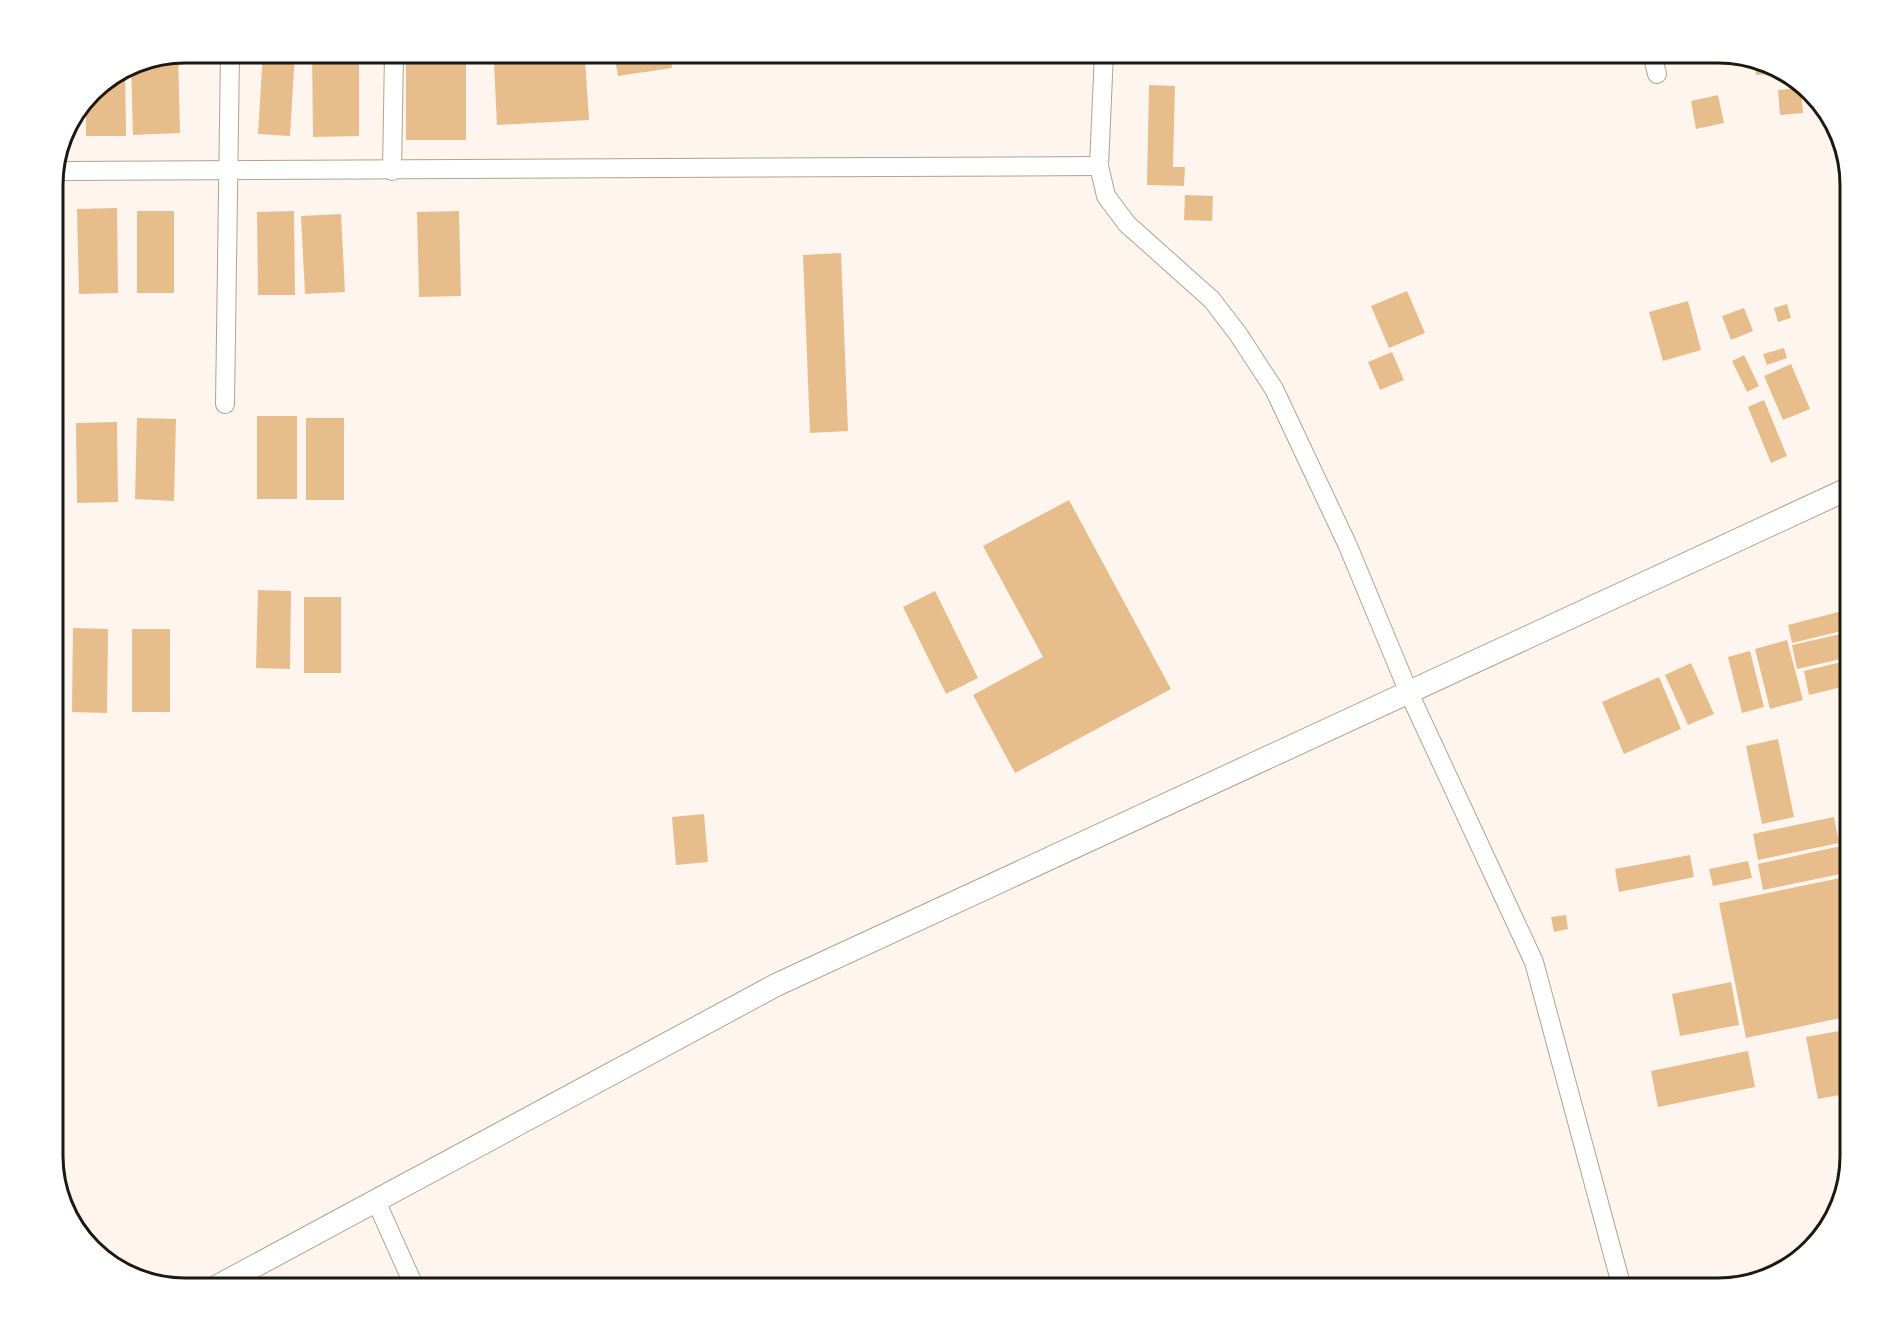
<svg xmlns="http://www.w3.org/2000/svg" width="1903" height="1341" font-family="'Source Sans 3',sans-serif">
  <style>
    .building { fill: #e7bd8c }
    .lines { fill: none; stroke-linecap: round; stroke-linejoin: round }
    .minor-casing { stroke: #b3a28e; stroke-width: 20 }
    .major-casing { stroke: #b3a28e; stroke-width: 24 }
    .minor { stroke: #fff; stroke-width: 18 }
    .major { stroke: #fff; stroke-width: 22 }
    .rim { fill: none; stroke: #1e1810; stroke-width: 3 }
  </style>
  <rect width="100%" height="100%" fill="#fef6ee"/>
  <g class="building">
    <path d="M263,53H295L290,136L258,134Z"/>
    <path d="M312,53H359V136L313,137Z"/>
    <rect x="406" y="53" width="60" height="87"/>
    <path d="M614,53H670L672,68L618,76Z"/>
    <path d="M178,54L180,133L133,135L131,64Z"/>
    <path d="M585,59L589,120L497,125L494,64Z"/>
    <path d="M1756,65L1772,71V74L1756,75Z"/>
    <path d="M125,68L126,136H86V100L97,85Z"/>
    <path d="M1787,75L1799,80L1788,83Z"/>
    <path d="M1149,85L1175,86L1173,167H1185L1184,186L1147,185Z"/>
    <path d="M1801,88L1803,113L1780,115L1778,90Z"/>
    <path d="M1718,95L1724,123L1696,129L1691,101Z"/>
    <path d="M1185,195L1213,196L1212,221L1184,220Z"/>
    <path d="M117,208L118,293L79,294L77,209Z"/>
    <rect x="137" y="211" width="37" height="82"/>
    <path d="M294,211L295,295H258L257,212Z"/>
    <path d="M459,211L461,296L419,297L417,212Z"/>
    <path d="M341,214L345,292L305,294L301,216Z"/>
    <path d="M841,253L848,431L810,433L803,255Z"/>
    <path d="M1407,291L1425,333L1389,348L1371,306Z"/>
    <path d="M1688,301L1701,350L1663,361L1649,312Z"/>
    <path d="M1787,304L1791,318L1778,322L1774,308Z"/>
    <path d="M1744,308L1753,331L1731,340L1722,316Z"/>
    <path d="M1784,348L1787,358L1767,365L1763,354Z"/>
    <path d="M1392,352L1404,380L1380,390L1368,362Z"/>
    <path d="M1744,355L1759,386L1747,392L1732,361Z"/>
    <path d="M1791,364L1810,409L1783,420L1764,376Z"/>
    <path d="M1764,400L1787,456L1771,463L1748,407Z"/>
    <rect x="257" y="416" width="40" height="83"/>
    <path d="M137,418L176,419L174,501L135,499Z"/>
    <rect x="306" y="418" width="38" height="82"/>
    <path d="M117,422L118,502L77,503L76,423Z"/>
    <path d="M1069,500L1171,689L1015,773L973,695L1043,657L983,546Z"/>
    <path d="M258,590L291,591L290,669L256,668Z"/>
    <path d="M935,591L978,678L946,694L903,607Z"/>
    <rect x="304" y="597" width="37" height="76"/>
    <path d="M1850,609V629L1792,643L1788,625Z"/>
    <path d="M73,628L108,629L107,713L72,712Z"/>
    <rect x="132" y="629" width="38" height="83"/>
    <path d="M1850,632V657L1797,669L1792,645Z"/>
    <path d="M1787,640L1803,700L1770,709L1755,649Z"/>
    <path d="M1750,651L1764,707L1742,713L1728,657Z"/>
    <path d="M1850,660V685L1809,695L1804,671Z"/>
    <path d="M1691,663L1714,714L1688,725L1665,675Z"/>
    <path d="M1659,677L1681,729L1624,754L1602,702Z"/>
    <path d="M1778,739L1794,817L1762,824L1746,746Z"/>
    <path d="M704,814L708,862L676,865L672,817Z"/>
    <path d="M1834,817L1839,843L1758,860L1753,834Z"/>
    <path d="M1850,844V872L1763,890L1758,864Z"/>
    <path d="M1690,855L1694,877L1619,892L1615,869Z"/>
    <path d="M1748,861L1752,878L1713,886L1709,869Z"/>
    <path d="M1850,876V1016L1746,1038L1719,903Z"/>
    <path d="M1566,915L1568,929L1554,932L1551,917Z"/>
    <path d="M1731,982L1739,1025L1680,1036L1672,994Z"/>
    <path d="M1850,1029V1093L1818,1099L1806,1037Z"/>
    <path d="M1748,1051L1755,1087L1658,1107L1651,1071Z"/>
  </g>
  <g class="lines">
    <g class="minor-casing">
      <g id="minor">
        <path d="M1104,53L1099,166L1106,196L1127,224L1212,300L1238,334L1274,389L1348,546L1409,693L1534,962L1622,1288"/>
        <path d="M1652,53L1657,74"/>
        <path d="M55,167L62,171L1099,166"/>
        <path d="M392,171L394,53"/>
        <path d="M225,404L230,53"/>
        <path d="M376,1201L415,1288"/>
      </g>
    </g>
    <g class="major-casing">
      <path id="major" d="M214,1288L776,985L1850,488"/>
    </g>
    <use href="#minor" class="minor"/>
    <use href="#major" class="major"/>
  </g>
  <path d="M0 0H1903V1341H0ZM185 63H1718A122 122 0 0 1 1840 185V1156A122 122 0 0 1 1718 1278H185A122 122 0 0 1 63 1156V185A122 122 0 0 1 185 63Z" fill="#fff" fill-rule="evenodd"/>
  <path class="rim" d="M185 63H1718A122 122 0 0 1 1840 185V1156A122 122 0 0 1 1718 1278H185A122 122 0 0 1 63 1156V185A122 122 0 0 1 185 63Z"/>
</svg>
